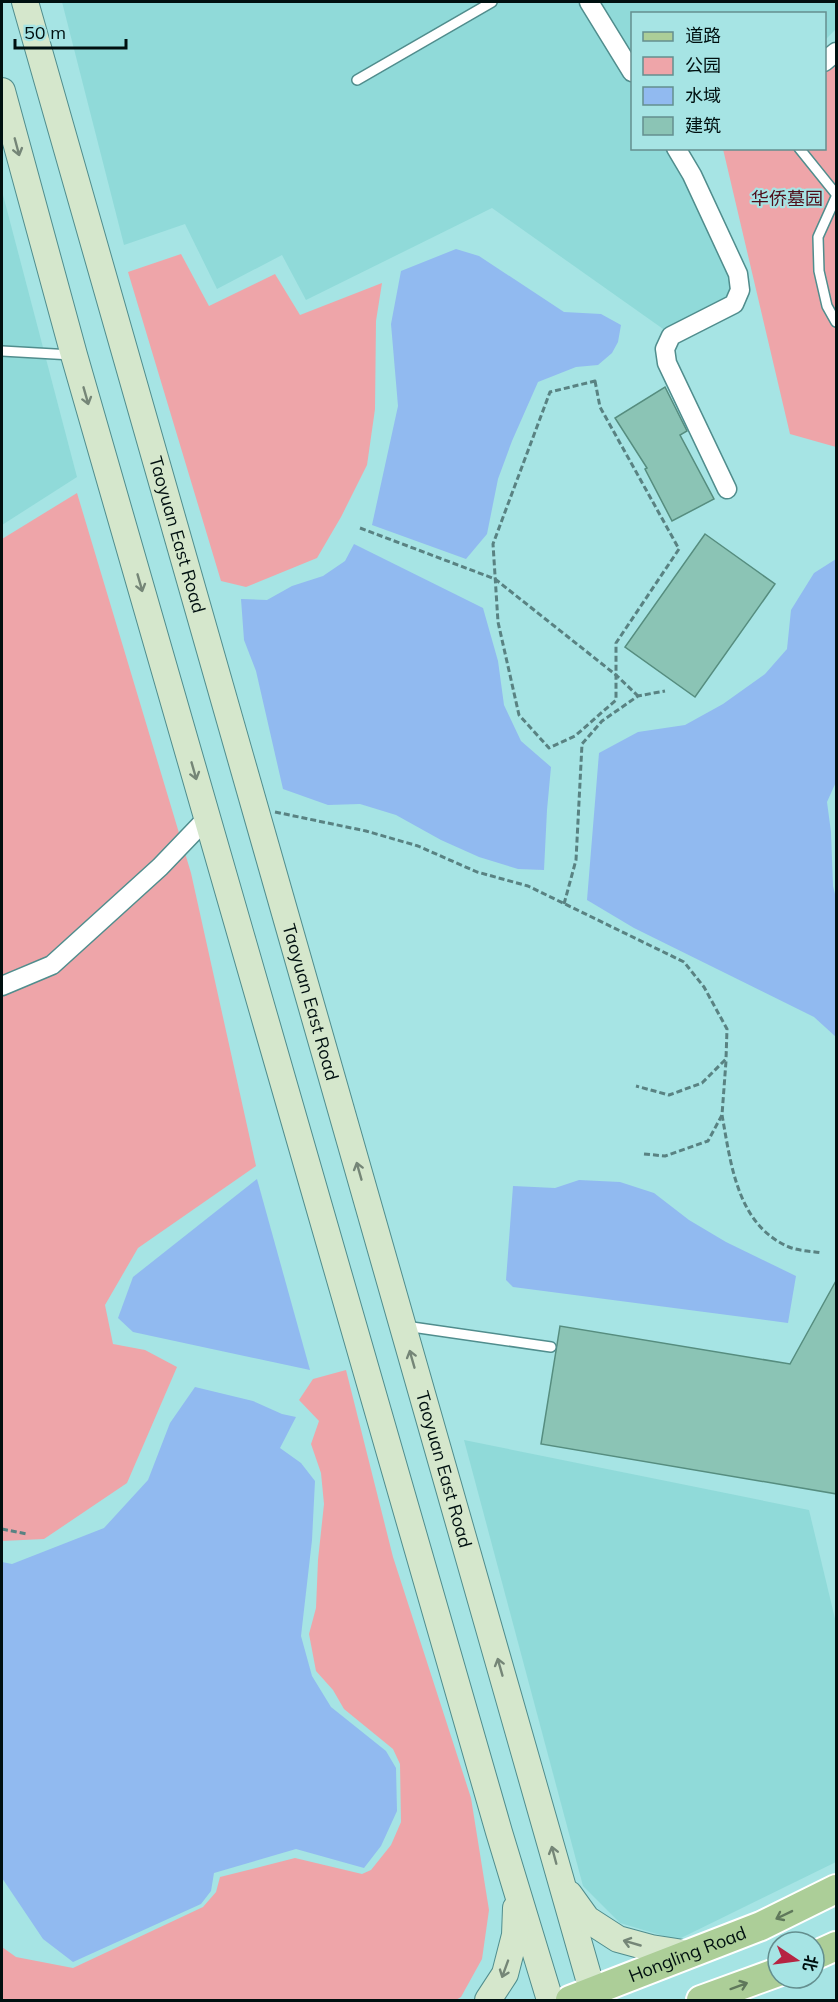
<svg xmlns="http://www.w3.org/2000/svg" width="838" height="2002" font-family="Mulish,'Noto Sans SC',sans-serif">
  <style>
    .built { fill: #90dad9 }
    .green { fill: #eea5a9 }
    .water { fill: #91baf0 }
    .building { fill: #8bc4b5; stroke: #568d7f; stroke-width: 1.5 }
    .lines { fill: none; stroke-linecap: round; stroke-linejoin: round }
    .lane-casing { stroke: #508d8d; stroke-width: 12 }
    .street-casing { stroke: #508d8d; stroke-width: 21 }
    .secondary-casing { stroke: #508d8d; stroke-width: 28 }
    .primary-casing { stroke: #fff; stroke-width: 32 }
    .path { stroke: #598282; stroke-width: 3; stroke-dasharray: 6 3; stroke-linecap: butt }
    .lane { stroke: #fff; stroke-width: 9 }
    .street { stroke: #fff; stroke-width: 18 }
    .secondary { stroke: #d5e7cc; stroke-width: 26 }
    .primary { stroke: #acce98; stroke-width: 28 }
    .oneway { stroke: #758677 }
    .oneway2 { stroke: #5f785b }
    .labels { text-anchor: middle; stroke-width: 4.5; stroke-linejoin: round; paint-order: stroke }
    .park-label { font-size: 18px; fill: #4f0d19; stroke: #a6e4e4 }
    .street-label { font-size: 18px; fill: #001010; stroke: #a6e4e4 }
  </style>
  <rect width="100%" height="100%" fill="#a6e4e4"/>
  <g class="built">
    <path d="M62,2H582L632,84V148L670,149L735,284L730,299L666,331L492,208L306,300L282,255L217,289L185,224L124,245Z"/>
    <path d="M600,2H836V29L825,40L824,14H632V55Z"/>
    <path d="M2,191L77,477L2,525Z"/>
    <path d="M464,1440L809,1510L836,1623V1862L677,1940L620,1923L583,1886Z"/>
  </g>
  <g class="green">
    <path d="M836,51V447L790,434L723,149L824,148L825,61Z"/>
    <path d="M181,254L209,306L275,274L300,315L382,283L376,321L375,409L367,465L341,517L317,558L246,587L221,581L128,272Z"/>
    <path d="M77,493L191,873L256,1166L138,1248L105,1305L113,1344L145,1350L177,1367L127,1483L44,1539L2,1541V539Z"/>
    <path d="M346,1370L393,1557L471,1798L489,1910L482,1959L461,1997L456,2000H2V1947L16,1957L73,1968L203,1907L216,1892L220,1877L295,1858L362,1874L371,1870L391,1845L401,1822L400,1764L393,1749L344,1709L333,1690L316,1671L309,1634L316,1608L318,1560L324,1504L321,1473L311,1444L319,1421L299,1400L313,1379Z"/>
  </g>
  <g class="water">
    <path d="M456,249L479,256L564,312L601,314L621,325L618,342L612,353L598,365L576,367L538,382L512,441L498,479L487,534L466,559L372,525L398,406L391,324L401,271Z"/>
    <path d="M354,544L483,608L498,661L504,705L521,741L551,767L547,810L544,870L518,869L479,857L441,840L396,815L360,804L328,805L283,789L256,671L244,640L241,599L267,600L292,586L323,576L345,561Z"/>
    <path d="M836,559V782L827,802L831,832L833,886L836,898V1037L814,1017L634,928L587,900L599,753L638,732L685,725L723,704L765,674L787,649L791,610L814,573Z"/>
    <path d="M257,1179L310,1370L133,1332L118,1318L133,1277Z"/>
    <path d="M579,1180L620,1182L654,1193L689,1220L726,1242L796,1276L788,1323L513,1287L506,1280L513,1186L555,1188Z"/>
    <path d="M195,1387L253,1401L282,1414L296,1417L280,1448L301,1463L315,1481L312,1540L301,1636L312,1676L331,1707L386,1751L396,1768L397,1811L381,1846L364,1868L296,1849L214,1873L211,1891L201,1904L73,1962L43,1939L2,1878V1562L12,1564L104,1528L148,1480L170,1423Z"/>
  </g>
  <g class="building">
    <path d="M665,387L687,431L680,435L714,499L672,521L645,469L647,468L615,418Z"/>
    <path d="M705,534L775,584L695,697L625,647Z"/>
    <path d="M837,1279V1494L541,1444L560,1326L790,1364Z"/>
  </g>
  <g class="lines">
    <g class="lane-casing">
      <g id="lane">
        <path d="M357,80L492,2"/>
        <path d="M799,148L836,194"/>
        <path d="M836,197L818,237L819,271L827,306L836,322"/>
        <path d="M2,351L72,355"/>
        <path d="M405,1326L551,1347"/>
      </g>
    </g>
    <g class="street-casing">
      <g id="street">
        <path d="M589,2L632,72"/>
        <path d="M824,62L836,52"/>
        <path d="M676,148L692,175L738,274L740,290L734,304L671,336L665,349L667,363L727,489"/>
        <path d="M2,986L52,965L160,867L207,818"/>
      </g>
    </g>
    <g class="secondary-casing">
      <g id="secondary">
        <path id="s1" d="M25,2L595,2000"/>
        <path d="M2,91L74,355L499,1832L550,2000"/>
        <path d="M569,1894L587,1919L618,1939L651,1948L690,1954"/>
        <path d="M488,2000L505,1974L515,1935L516,1908"/>
      </g>
    </g>
    <g class="primary-casing">
      <g id="primary">
        <path d="M814,1956L836,1946"/>
        <path id="s2" d="M570,2000L761,1926L836,1889"/>
        <path d="M701,2000L778,1972"/>
      </g>
    </g>
    <g class="path">
      <path d="M595,381L600,407L679,549L616,643V700L575,736L549,748L519,715L498,622L493,544L550,392Z"/>
      <path d="M360,528L495,579L616,675L638,696"/>
      <path d="M275,812L366,831L418,846L477,872L528,886L684,962L704,987L727,1029L726,1059L702,1083L669,1095L636,1086"/>
      <path d="M564,904L576,860L582,744L602,721L638,696L665,691"/>
      <path d="M722,1115C731,1164 737,1225 789,1247C799,1251 811,1251 822,1253"/>
      <path d="M644,1154L665,1156L708,1141L722,1115L726,1061"/>
      <path d="M2,1529L27,1534"/>
    </g>
    <use href="#lane" class="lane"/>
    <use href="#street" class="street"/>
    <use href="#secondary" class="secondary"/>
    <use href="#primary" class="primary"/>
  </g>
  <defs><path id="oneway-shaft" d="M-6 0H5M1.5-3L5.5 0L1.5 3" fill="none" stroke-width="1.6" stroke-linecap="round" stroke-linejoin="round" transform="scale(1.5)"/></defs>
  <g class="oneway">
    <use href="#oneway-shaft" transform="translate(17 147) rotate(75)"/>
    <use href="#oneway-shaft" transform="translate(86 396) rotate(74)"/>
    <use href="#oneway-shaft" transform="translate(140 583) rotate(74)"/>
    <use href="#oneway-shaft" transform="translate(194 771) rotate(74)"/>
    <use href="#oneway-shaft" transform="translate(359 1171) rotate(-106)"/>
    <use href="#oneway-shaft" transform="translate(412 1359) rotate(-106)"/>
    <use href="#oneway-shaft" transform="translate(500 1667) rotate(-106)"/>
    <use href="#oneway-shaft" transform="translate(554 1855) rotate(-105)"/>
    <use href="#oneway-shaft" transform="translate(632 1943) rotate(-164)"/>
    <use href="#oneway-shaft" transform="translate(505 1969) rotate(110)"/>
  </g>
  <g class="oneway2">
    <use href="#oneway-shaft" transform="translate(784 1915) rotate(154)"/>
    <use href="#oneway-shaft" transform="translate(739 1986) rotate(-20)"/>
  </g>
  <g class="labels">
    <g class="park-label">
      <text x="787" y="205">华侨墓园</text>
    </g>
    <g class="street-label">
      <text dy="6" stroke="none"><textPath href="#s1" startOffset="554">Taoyuan East Road</textPath></text>
      <text dy="6" stroke="none"><textPath href="#s1" startOffset="1040">Taoyuan East Road</textPath></text>
      <text dy="6" stroke="none"><textPath href="#s1" startOffset="1526">Taoyuan East Road</textPath></text>
      <text dy="6" stroke="none"><textPath href="#s2" startOffset="126">Hongling Road</textPath></text>
    </g>
  </g>
  <rect width="838" height="2002" fill="none" stroke="#001010" stroke-width="6"/>
  <rect x="631" y="12" width="195" height="138" fill="#a6e4e4" stroke="#648f8f" stroke-width="1.5"/>
  <rect x="643" y="32" width="30" height="9" fill="#acce98" stroke="#648f8f" stroke-width="1.5"/>
  <text x="685" y="42" font-size="18" fill="#001010">道路</text>
  <rect x="643" y="57" width="30" height="18" fill="#eea5a9" stroke="#648f8f" stroke-width="1.5"/>
  <text x="685" y="72" font-size="18" fill="#001010">公园</text>
  <rect x="643" y="87" width="30" height="18" fill="#91baf0" stroke="#648f8f" stroke-width="1.5"/>
  <text x="685" y="102" font-size="18" fill="#001010">水域</text>
  <rect x="643" y="117" width="30" height="18" fill="#8bc4b5" stroke="#648f8f" stroke-width="1.5"/>
  <text x="685" y="132" font-size="18" fill="#001010">建筑</text>
  <g transform="translate(796 1960) rotate(103)"><circle r="28" fill="#a6e4e4" stroke="#648f8f" stroke-width="1.5"/>
  <path d="M0-4.5L10 22L0 15L-10 22Z" fill="#b62442"/>
  <text y="-9" font-size="16" font-weight="bold" text-anchor="middle" fill="#001010">北</text>
  </g>
  <path d="M15 39v9h111v-9" fill="none" stroke="#001010" stroke-width="3"/>
  <text x="24" y="39" font-size="18" fill="#001010" stroke="#a6e4e4" stroke-width="4.5" paint-order="stroke">50 m</text>
</svg>
